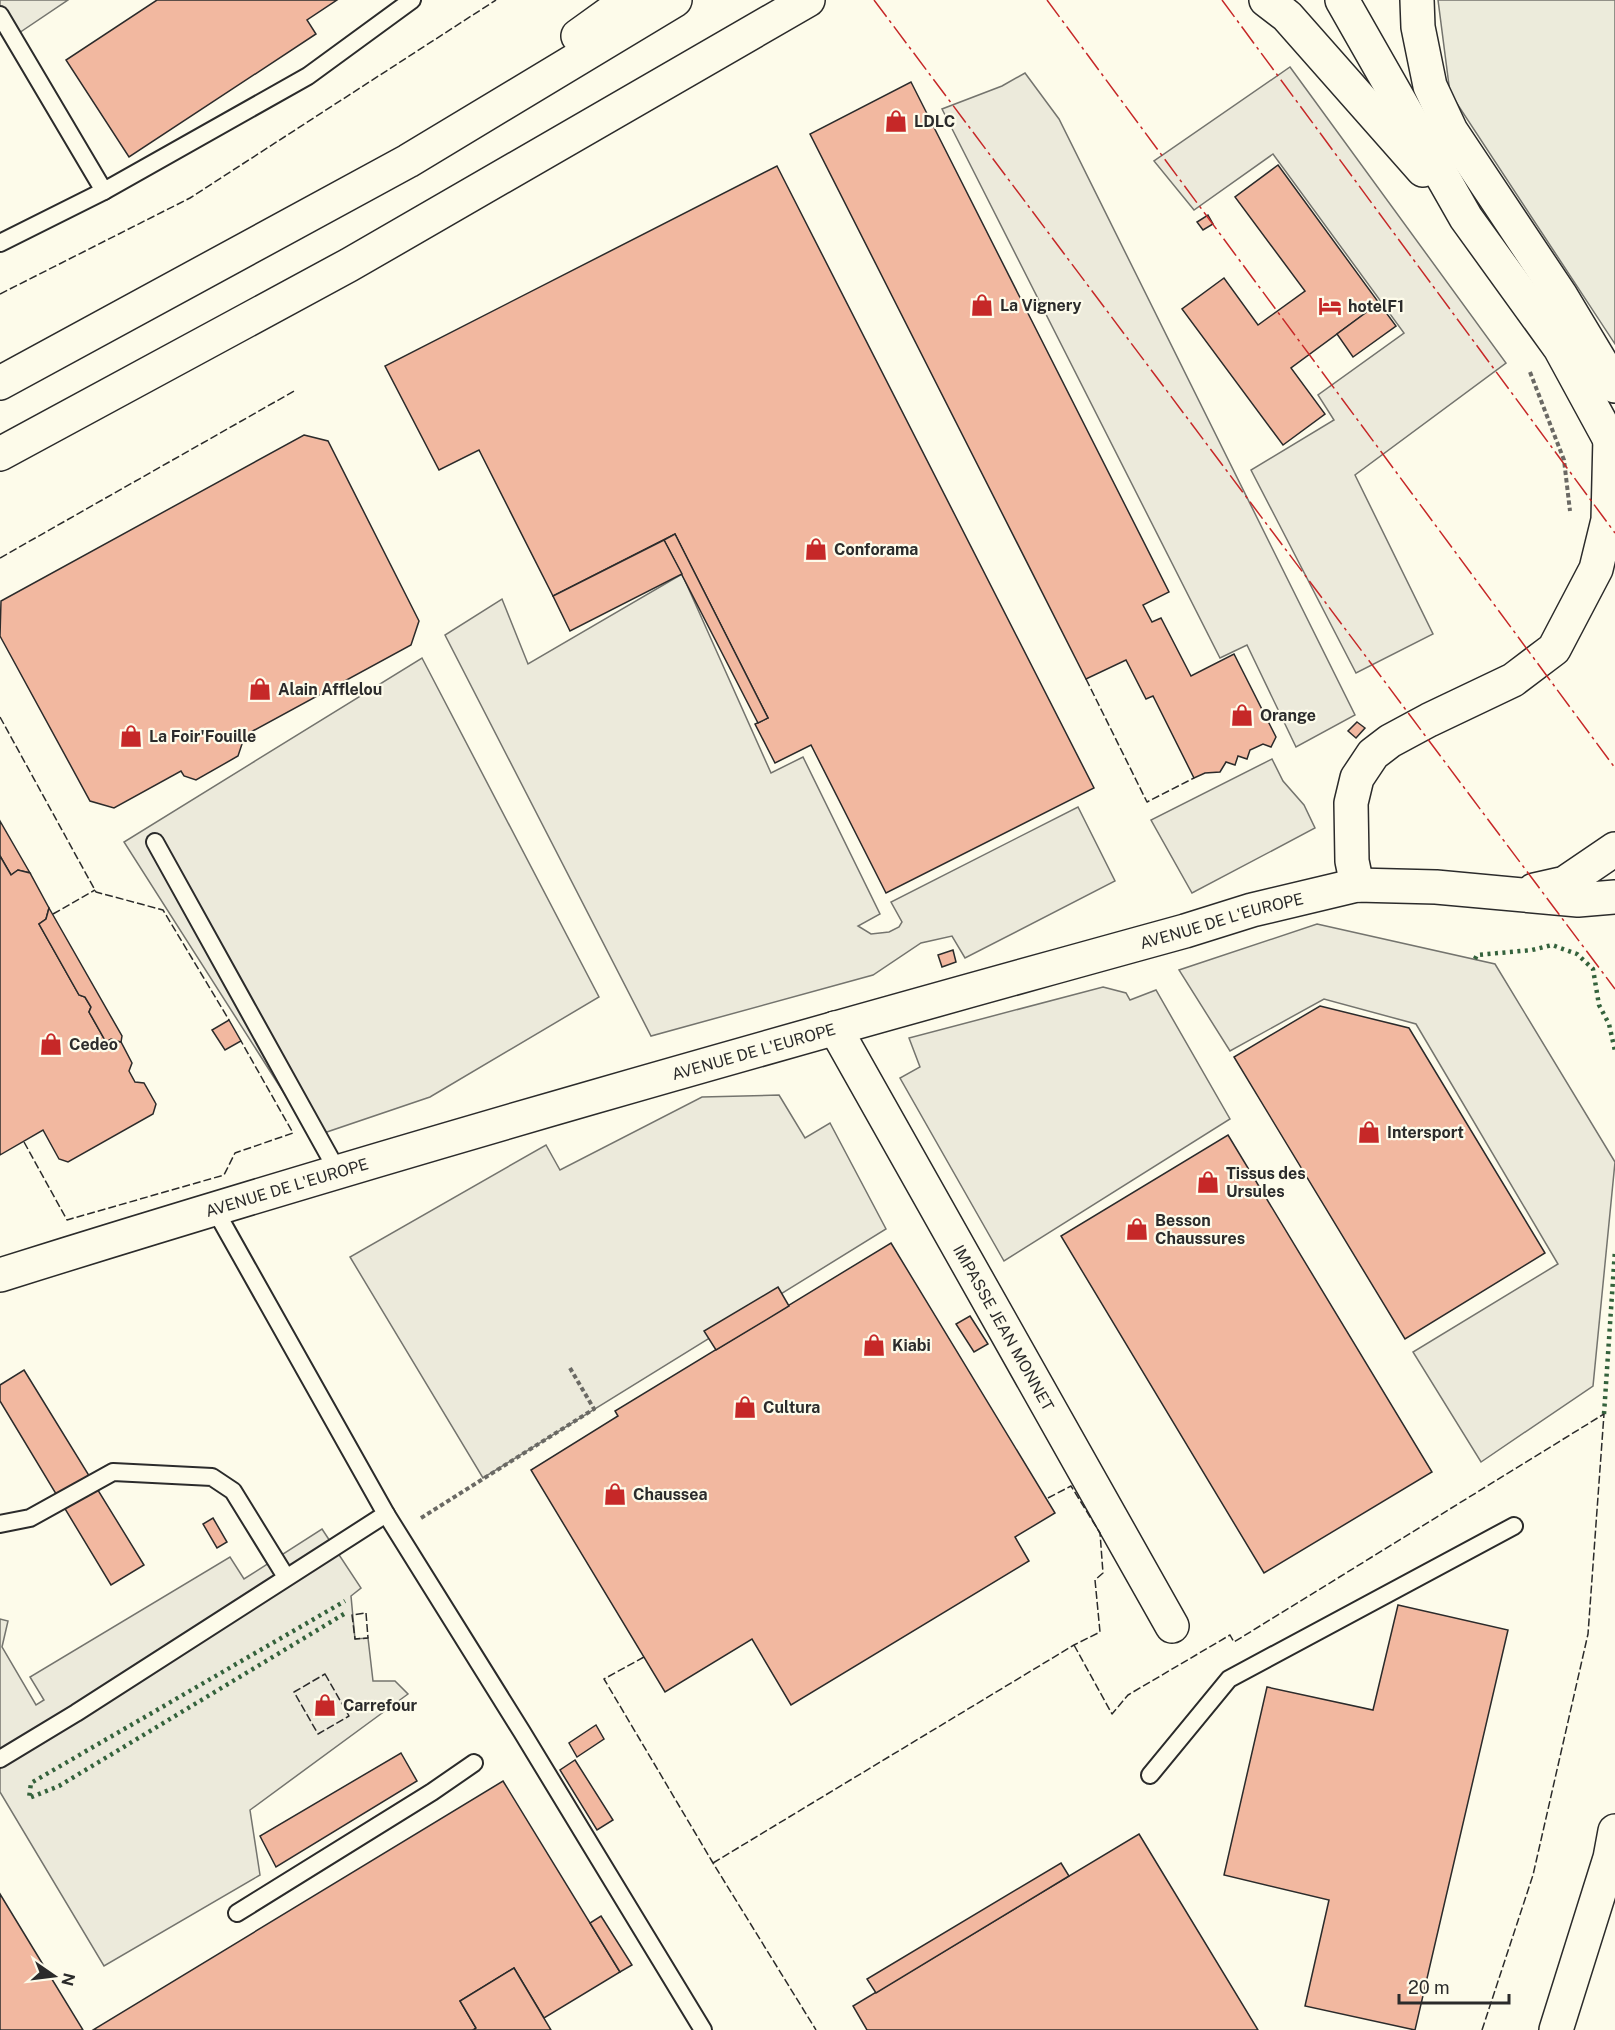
<svg xmlns="http://www.w3.org/2000/svg" width="1615" height="2030" font-family="'Public Sans',sans-serif">
  <style>
    .green { fill: #ecebdb; stroke: #74746e; stroke-width: 1.5 }
    .parking { fill: #eceadb; stroke: #74746e; stroke-width: 1.5 }
    .building { fill: #f2b8a0; stroke: #2b2b2b; stroke-width: 1.5 }
    .lines { fill: none; stroke-linecap: round; stroke-linejoin: round }
    .lane-casing { stroke: #2b2b2b; stroke-width: 20 }
    .street-casing { stroke: #2b2b2b; stroke-width: 36 }
    .secondary-casing { stroke: #2b2b2b; stroke-width: 36 }
    .primary-casing { stroke: #2b2b2b; stroke-width: 36 }
    .path { stroke: #6a6964; stroke-width: 4; stroke-dasharray: 4.5 3; stroke-linecap: butt }
    .lane { stroke: #fdfbea; stroke-width: 16 }
    .street { stroke: #fdfbea; stroke-width: 33 }
    .secondary { stroke: #fdfbea; stroke-width: 33 }
    .primary { stroke: #fdfbea; stroke-width: 33 }
    .hedge { stroke: #34623c; stroke-width: 4.5; stroke-dasharray: 3 4.5; stroke-linecap: butt }
    .fence { stroke: #2b2b2b; stroke-width: 1.5; stroke-dasharray: 8 3; stroke-linecap: butt }
    .power { stroke: #c62828; stroke-width: 1.5; stroke-dasharray: 21 4.5 3 4.5; stroke-linecap: butt }
    .labels { text-anchor: middle; stroke-width: 4.5; stroke-linejoin: round; paint-order: stroke }
    .poi-label { font-size: 16px; font-weight: bold; fill: #2b2b2b; stroke: #fdfbea; text-anchor: start }
    .street-label { font-size: 16px; fill: #2b2b2b; stroke: #fdfbea }
  </style>
  <rect width="100%" height="100%" fill="#fdfbea"/>
  <path class="green" d="M1438,0H1615V344L1450,93Z"/>
  <g class="parking">
    <path d="M0,0H68L13,37L0,15Z"/>
    <path d="M1290,67L1506,363L1355,475L1433,634L1356,673L1251,470L1334,420L1318,395L1404,333L1273,154L1194,210L1154,161Z"/>
    <path d="M1025,73L1059,119L1355,715L1296,747L1247,645L1220,658L942,109L1002,86Z"/>
    <path d="M682,574L771,773L803,757L880,914L858,926L871,934L889,932L899,927L902,922L891,902L1078,807L1115,881L965,958L952,936L921,943L873,975L651,1036L445,635L502,599L528,664Z"/>
    <path d="M422,658L599,997L430,1097L312,1137L124,842Z"/>
    <path d="M1272,759L1283,781L1304,805L1315,828L1192,893L1151,820Z"/>
    <path d="M1317,924L1495,964L1615,1162L1593,1386L1481,1462L1413,1352L1558,1264L1416,1024L1324,999L1230,1051L1179,970Z"/>
    <path d="M1103,987L1126,993L1130,1000L1156,990L1230,1119L1004,1261L900,1078L920,1067L909,1038Z"/>
    <path d="M779,1095L805,1138L830,1123L886,1229L483,1478L350,1257L546,1145L560,1170L702,1097Z"/>
    <path d="M322,1529L361,1588L351,1596L355,1639L368,1638L373,1681H395L408,1694L250,1810L260,1875L104,1966L0,1792V1619L8,1621L2,1647L36,1705L44,1700L30,1677L230,1557L244,1579Z"/>
  </g>
  <g class="building">
    <path d="M157,0H337L307,20L316,34L129,157L66,60Z"/>
    <path d="M911,82L1169,592L1143,605L1152,622L1161,618L1191,676L1234,654L1276,737L1271,747L1263,744L1250,750L1247,759L1238,756L1235,765L1226,762L1220,772L1205,773L1194,778L1153,696L1146,699L1126,660L1086,679L810,134Z"/>
    <path d="M1278,165L1379,303L1291,368L1325,414L1283,445L1182,309L1224,278L1258,325L1305,291L1235,197Z"/>
    <path d="M777,166L1094,788L886,893L811,745L775,763L755,724L768,718L675,534L553,596L479,450L439,470L385,366Z"/>
    <path d="M1208,215L1213,224L1203,230L1197,222Z"/>
    <path d="M1379,303L1396,326L1353,357L1337,334Z"/>
    <path d="M304,435L328,441L419,621L411,645L238,739L242,744L238,756L196,780L184,776L181,771L114,808L90,801L0,636L1,601Z"/>
    <path d="M675,534L768,718L758,723L664,540Z"/>
    <path d="M664,540L682,574L570,631L553,596Z"/>
    <path d="M1357,722L1365,728L1356,738L1348,731Z"/>
    <path d="M0,821L30,873L18,870L11,875L0,856Z"/>
    <path d="M0,856L11,875L18,870L30,873L49,908L46,919L39,924L79,995L85,997L91,1007L89,1012L106,1042L111,1039L121,1042L132,1063L129,1071L135,1082L144,1083L156,1104L153,1114L68,1162L59,1159L43,1130L0,1155Z"/>
    <path d="M49,908L122,1036L121,1042L111,1039L106,1042L89,1012L91,1007L85,997L79,995L39,924L46,919Z"/>
    <path d="M953,950L956,962L942,967L938,955Z"/>
    <path d="M1320,1006L1409,1028L1545,1253L1405,1339L1234,1057Z"/>
    <path d="M229,1020L241,1041L225,1050L212,1030Z"/>
    <path d="M1228,1135L1432,1472L1264,1573L1061,1236Z"/>
    <path d="M891,1243L1055,1513L1015,1537L1029,1561L791,1705L752,1639L665,1692L531,1470L618,1416L615,1411Z"/>
    <path d="M778,1287L789,1306L716,1350L704,1331Z"/>
    <path d="M970,1316L988,1344L974,1352L956,1324Z"/>
    <path d="M24,1370L144,1565L111,1585L0,1401V1385Z"/>
    <path d="M213,1518L227,1542L217,1548L203,1524Z"/>
    <path d="M1398,1605L1508,1630L1415,2030L1305,2006L1329,1900L1224,1875L1267,1687L1373,1710Z"/>
    <path d="M596,1725L604,1739L577,1757L569,1743Z"/>
    <path d="M401,1753L417,1781L276,1867L260,1836Z"/>
    <path d="M575,1760L613,1820L597,1830L560,1770Z"/>
    <path d="M503,1781L620,1972L544,2018L514,1968L460,2001L476,2028L473,2030H93Z"/>
    <path d="M1139,1834L1258,2030H867L853,2006Z"/>
    <path d="M1061,1863L1069,1876L876,1993L867,1979Z"/>
    <path d="M0,1894L28,1940L83,2030H0Z"/>
    <path d="M601,1916L632,1965L620,1972L590,1923Z"/>
    <path d="M514,1968L551,2030H473L476,2028L460,2001Z"/>
  </g>
  <g class="lines">
    <g class="lane-casing">
      <g id="lane">
        <path d="M0,15L104,191L308,76L412,0"/>
        <path d="M0,243L104,191"/>
        <path d="M155,842L338,1172"/>
        <path d="M386,1514L522,1732L703,2030"/>
        <path d="M0,1524L30,1518L113,1472L212,1477L233,1491L286,1577"/>
        <path d="M0,1759L76,1713L386,1514L214,1208"/>
        <path d="M1150,1775L1229,1679L1514,1526"/>
        <path d="M237,1913L432,1792L474,1763"/>
      </g>
    </g>
    <g class="street-casing">
      <g id="street">
        <path d="M1357,885L1352,861L1351,803L1357,778L1373,754L1390,741L1429,720L1513,680L1554,649L1596,569L1608,520L1610,437"/>
        <path id="s1" d="M835,1028L1172,1626"/>
      </g>
    </g>
    <g class="secondary-casing">
      <g id="secondary">
        <path d="M1266,0L1287,16L1423,170"/>
        <path d="M1342,0L1466,218L1560,348L1615,449"/>
        <path d="M1417,0L1418,27L1430,86L1451,131L1561,296L1615,386"/>
        <path d="M1534,890L1565,883L1615,849"/>
        <path id="s2" d="M0,1275C392,1152 789,1040 1185,931L1252,910L1357,885L1436,887L1578,900L1615,897"/>
        <path d="M1556,2030L1610,1858L1615,1831"/>
      </g>
    </g>
    <g class="primary-casing">
      <g id="primary">
        <path d="M578,36L628,0"/>
        <path d="M0,383L408,161L675,0"/>
        <path d="M0,454L349,265L808,0"/>
      </g>
    </g>
    <g class="path">
      <path d="M1530,372L1564,460L1570,511"/>
      <path d="M421,1518L594,1409L570,1368"/>
    </g>
    <use href="#lane" class="lane"/>
    <use href="#street" class="street"/>
    <use href="#secondary" class="secondary"/>
    <use href="#primary" class="primary"/>
    <g class="hedge">
      <path d="M1475,959L1477,955L1532,950L1552,945L1577,954L1593,969L1599,1005L1609,1024L1615,1051"/>
      <path d="M1604,1414L1615,1250"/>
      <path d="M344,1614L59,1786L29,1798L31,1783L345,1601"/>
    </g>
    <g class="fence">
      <path d="M0,294L190,198L496,0"/>
      <path d="M0,558L296,390"/>
      <path d="M1086,679L1147,802L1194,778"/>
      <path d="M0,717L96,892L163,910L229,1020"/>
      <path d="M53,914L95,890"/>
      <path d="M24,1142L67,1220L224,1175L235,1153L293,1133L241,1041"/>
      <path d="M366,1613L368,1638L355,1639L352,1615Z"/>
      <path d="M1074,1645L1112,1714L1128,1695L1230,1635L1234,1642L1604,1414"/>
      <path d="M644,1657L604,1679L713,1863L816,2030"/>
      <path d="M325,1674L349,1716L318,1734L294,1692Z"/>
      <path d="M713,1863L1074,1645L1100,1632L1095,1580L1103,1573L1100,1533L1071,1486L1046,1499"/>
      <path d="M1482,2030L1533,1875L1588,1634L1604,1414"/>
    </g>
    <g class="power">
      <path d="M874,0L1615,989"/>
      <path d="M1047,0L1615,768"/>
      <path d="M1222,0L1615,533"/>
    </g>
  </g>
  <defs>
    <g id="shop-bare" transform="scale(1.8)"><path d="M-5-2.5h2.3a2.7 3.5 0 0 1 5.4 0H5L5.5 6h-11ZM-1.5-2.5h3a1.5 2.3 0 0 0-3 0Z" fill="#c62828" stroke="#fdfbea" stroke-width="2.5" paint-order="stroke"/></g>
    <g id="hotel-bare" transform="scale(1.8)"><path d="M-6-4.5h1.5V1H6V5H4.5V3h-9V5H-6ZM-4 0a1.8 1.8 0 1 1 3.6 0ZM.5 0V-2.5h3Q6-2.5 6 0Z" fill="#c62828" stroke="#fdfbea" stroke-width="2.5" paint-order="stroke"/></g>
  </defs>
  <g fill-rule="evenodd">
    <use href="#shop-bare" x="896" y="121"/>
    <use href="#shop-bare" x="982" y="305"/>
    <use href="#hotel-bare" x="1330" y="306"/>
    <use href="#shop-bare" x="816" y="549"/>
    <use href="#shop-bare" x="260" y="689"/>
    <use href="#shop-bare" x="1242" y="715"/>
    <use href="#shop-bare" x="131" y="736"/>
    <use href="#shop-bare" x="51" y="1044"/>
    <use href="#shop-bare" x="1369" y="1132"/>
    <use href="#shop-bare" x="1208" y="1182"/>
    <use href="#shop-bare" x="1137" y="1229"/>
    <use href="#shop-bare" x="874" y="1345"/>
    <use href="#shop-bare" x="745" y="1407"/>
    <use href="#shop-bare" x="615" y="1494"/>
    <use href="#shop-bare" x="325" y="1705"/>
  </g>
  <g class="labels">
    <g class="poi-label">
      <text x="914" y="127">LDLC</text>
      <text x="1000" y="311">La Vignery</text>
      <text x="1348" y="312">hotelF1</text>
      <text x="834" y="555">Conforama</text>
      <text x="278" y="695">Alain Afflelou</text>
      <text x="1260" y="721">Orange</text>
      <text x="149" y="742">La Foir'Fouille</text>
      <text x="69" y="1050">Cedeo</text>
      <text x="1387" y="1138">Intersport</text>
      <text x="1226" y="1179">Tissus des<tspan x="1226" dy="18">Ursules</tspan></text>
      <text x="1155" y="1226">Besson<tspan x="1155" dy="18">Chaussures</tspan></text>
      <text x="892" y="1351">Kiabi</text>
      <text x="763" y="1413">Cultura</text>
      <text x="633" y="1500">Chaussea</text>
      <text x="343" y="1711">Carrefour</text>
    </g>
    <g class="street-label">
      <text dy="6" stroke="none"><textPath href="#s2" startOffset="1272">AVENUE DE L'EUROPE</textPath></text>
      <text dy="6" stroke="none"><textPath href="#s2" startOffset="786">AVENUE DE L'EUROPE</textPath></text>
      <text dy="6" stroke="none"><textPath href="#s2" startOffset="300">AVENUE DE L'EUROPE</textPath></text>
      <text dy="6" stroke="none"><textPath href="#s1" startOffset="344">IMPASSE JEAN MONNET</textPath></text>
    </g>
  </g>
  <g transform="translate(54 1976) rotate(104)" stroke="#fdfbea" stroke-width="4.5" paint-order="stroke">
  <path d="M0-4.5L10 22L0 15L-10 22Z" fill="#2b2b2b"/>
  <text y="-9" font-size="16" font-weight="bold" text-anchor="middle" fill="#2b2b2b">N</text>
  </g>
  <path d="M1399 1994v9h110v-9" fill="none" stroke="#2b2b2b" stroke-width="3"/>
  <text x="1408" y="1994" font-size="18" fill="#2b2b2b" stroke="#fdfbea" stroke-width="4.5" paint-order="stroke">20 m</text>
</svg>
